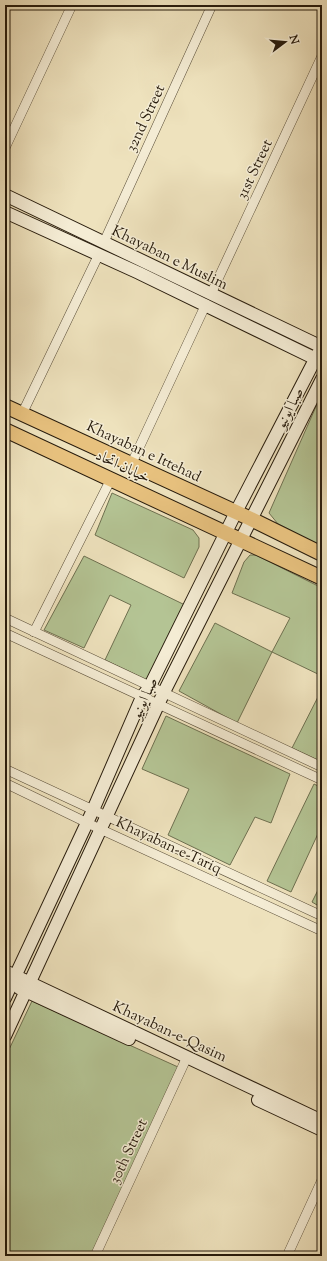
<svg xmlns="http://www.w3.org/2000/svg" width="327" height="1261" font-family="'Sorts Mill Goudy',Amiri,serif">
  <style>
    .green { fill: #b4c494; stroke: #6e7050 }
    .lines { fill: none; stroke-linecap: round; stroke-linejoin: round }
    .street-casing { stroke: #594d38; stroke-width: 10 }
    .secondary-casing { stroke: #271b0c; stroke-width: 14 }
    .primary-casing { stroke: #271b0c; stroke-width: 16 }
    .street { stroke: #f4ecd4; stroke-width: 9 }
    .secondary { stroke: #f4ecd4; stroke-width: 12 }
    .primary { stroke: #e7c17e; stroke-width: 14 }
    .labels { text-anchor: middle; stroke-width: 3; stroke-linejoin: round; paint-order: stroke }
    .street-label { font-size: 15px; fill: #271b0c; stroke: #f4ecd4 }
  </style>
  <rect width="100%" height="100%" fill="#eee2bd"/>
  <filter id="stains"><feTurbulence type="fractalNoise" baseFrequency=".005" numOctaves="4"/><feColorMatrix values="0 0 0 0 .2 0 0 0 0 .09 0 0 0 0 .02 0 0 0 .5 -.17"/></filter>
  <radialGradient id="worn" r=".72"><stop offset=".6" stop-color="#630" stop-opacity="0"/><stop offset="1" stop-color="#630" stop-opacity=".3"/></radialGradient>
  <g class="green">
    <path d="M322,393V544L321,546L278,524L269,513Z"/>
    <path d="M112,493L193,530L199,538V547L184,578L95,535Z"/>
    <path d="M250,555H256L322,588V676L272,652L237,723L179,691L215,623L272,652L290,618L232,593L244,562Z"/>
    <path d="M84,556L185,605L147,680L105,660L131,605L110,595L84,648L44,630Z"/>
    <path d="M322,689V762L292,748Z"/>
    <path d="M166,716L290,774L271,823L255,817L230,865L168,835L189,789L142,769Z"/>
    <path d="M314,784L322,788V825L291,892L267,881Z"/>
    <path d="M322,882V908L312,902Z"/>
    <path d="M32,1001L178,1067L91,1256H5V1058Z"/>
  </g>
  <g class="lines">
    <g class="street-casing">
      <g id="street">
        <path d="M5,148L72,5"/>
        <path d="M104,242L212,5"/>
        <path d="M211,294L322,56"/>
        <path d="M22,414L99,254"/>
        <path d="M131,465L206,304"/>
        <path d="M5,618L322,767"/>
        <path d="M34,632L111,479"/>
        <path d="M5,633L322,780"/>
        <path d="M5,769L322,916"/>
        <path d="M5,783L100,829L322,931"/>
        <path d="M95,1256L187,1057"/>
        <path d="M287,1256L322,1180"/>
      </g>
    </g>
    <g class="secondary-casing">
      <g id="secondary">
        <path d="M5,195L322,347"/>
        <path d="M5,212L139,273L316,359"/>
        <path d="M5,971L322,1121"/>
        <path d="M19,988L129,1039"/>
        <path d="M5,998L93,810L142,697L150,686L236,512L322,346"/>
        <path d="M5,1036L164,692L322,379"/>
        <path d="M258,1100L322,1130"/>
      </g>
    </g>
    <g class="primary-casing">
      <g id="primary">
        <path d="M5,406L251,519L322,554"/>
        <path d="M5,430L322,578"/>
      </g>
    </g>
    <use href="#street" class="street"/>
    <use href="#secondary" class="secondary"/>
    <use href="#primary" class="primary"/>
  </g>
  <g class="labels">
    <g class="street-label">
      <text transform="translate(145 118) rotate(-65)" y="5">32nd Street</text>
      <text transform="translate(254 169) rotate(-65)" y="5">31st Street</text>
      <text transform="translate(170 257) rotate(26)" y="5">Khayaban e Muslim</text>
      <text transform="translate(289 408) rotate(-63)" y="5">صبا ایونیو</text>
      <text transform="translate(144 451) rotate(25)" y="5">Khayaban e Ittehad</text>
      <text transform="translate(123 466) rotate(25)" y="5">خیابان اتحاد</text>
      <text transform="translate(144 698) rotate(-65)" y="5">صبا ایونیو</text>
      <text transform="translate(169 845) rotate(25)" y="5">Khayaban-e-Tariq</text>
      <text transform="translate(170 1031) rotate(25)" y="5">Khayaban-e-Qasim</text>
      <text transform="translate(128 1151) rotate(-65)" y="5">30th Street</text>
    </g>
  </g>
  <rect width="327" height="1261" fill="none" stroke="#eee2bd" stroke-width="20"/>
  <rect x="6" y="6" width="315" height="1249" fill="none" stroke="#271b0c" stroke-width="2"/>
  <rect x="10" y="10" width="307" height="1241" fill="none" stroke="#271b0c"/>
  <g transform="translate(285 42) rotate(74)" stroke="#f4ecd4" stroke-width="3" paint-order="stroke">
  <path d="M0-3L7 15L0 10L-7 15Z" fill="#271b0c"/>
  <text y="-6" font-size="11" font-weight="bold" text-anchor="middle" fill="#271b0c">N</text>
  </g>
  <rect width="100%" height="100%" filter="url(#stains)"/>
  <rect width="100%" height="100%" fill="url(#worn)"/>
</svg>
